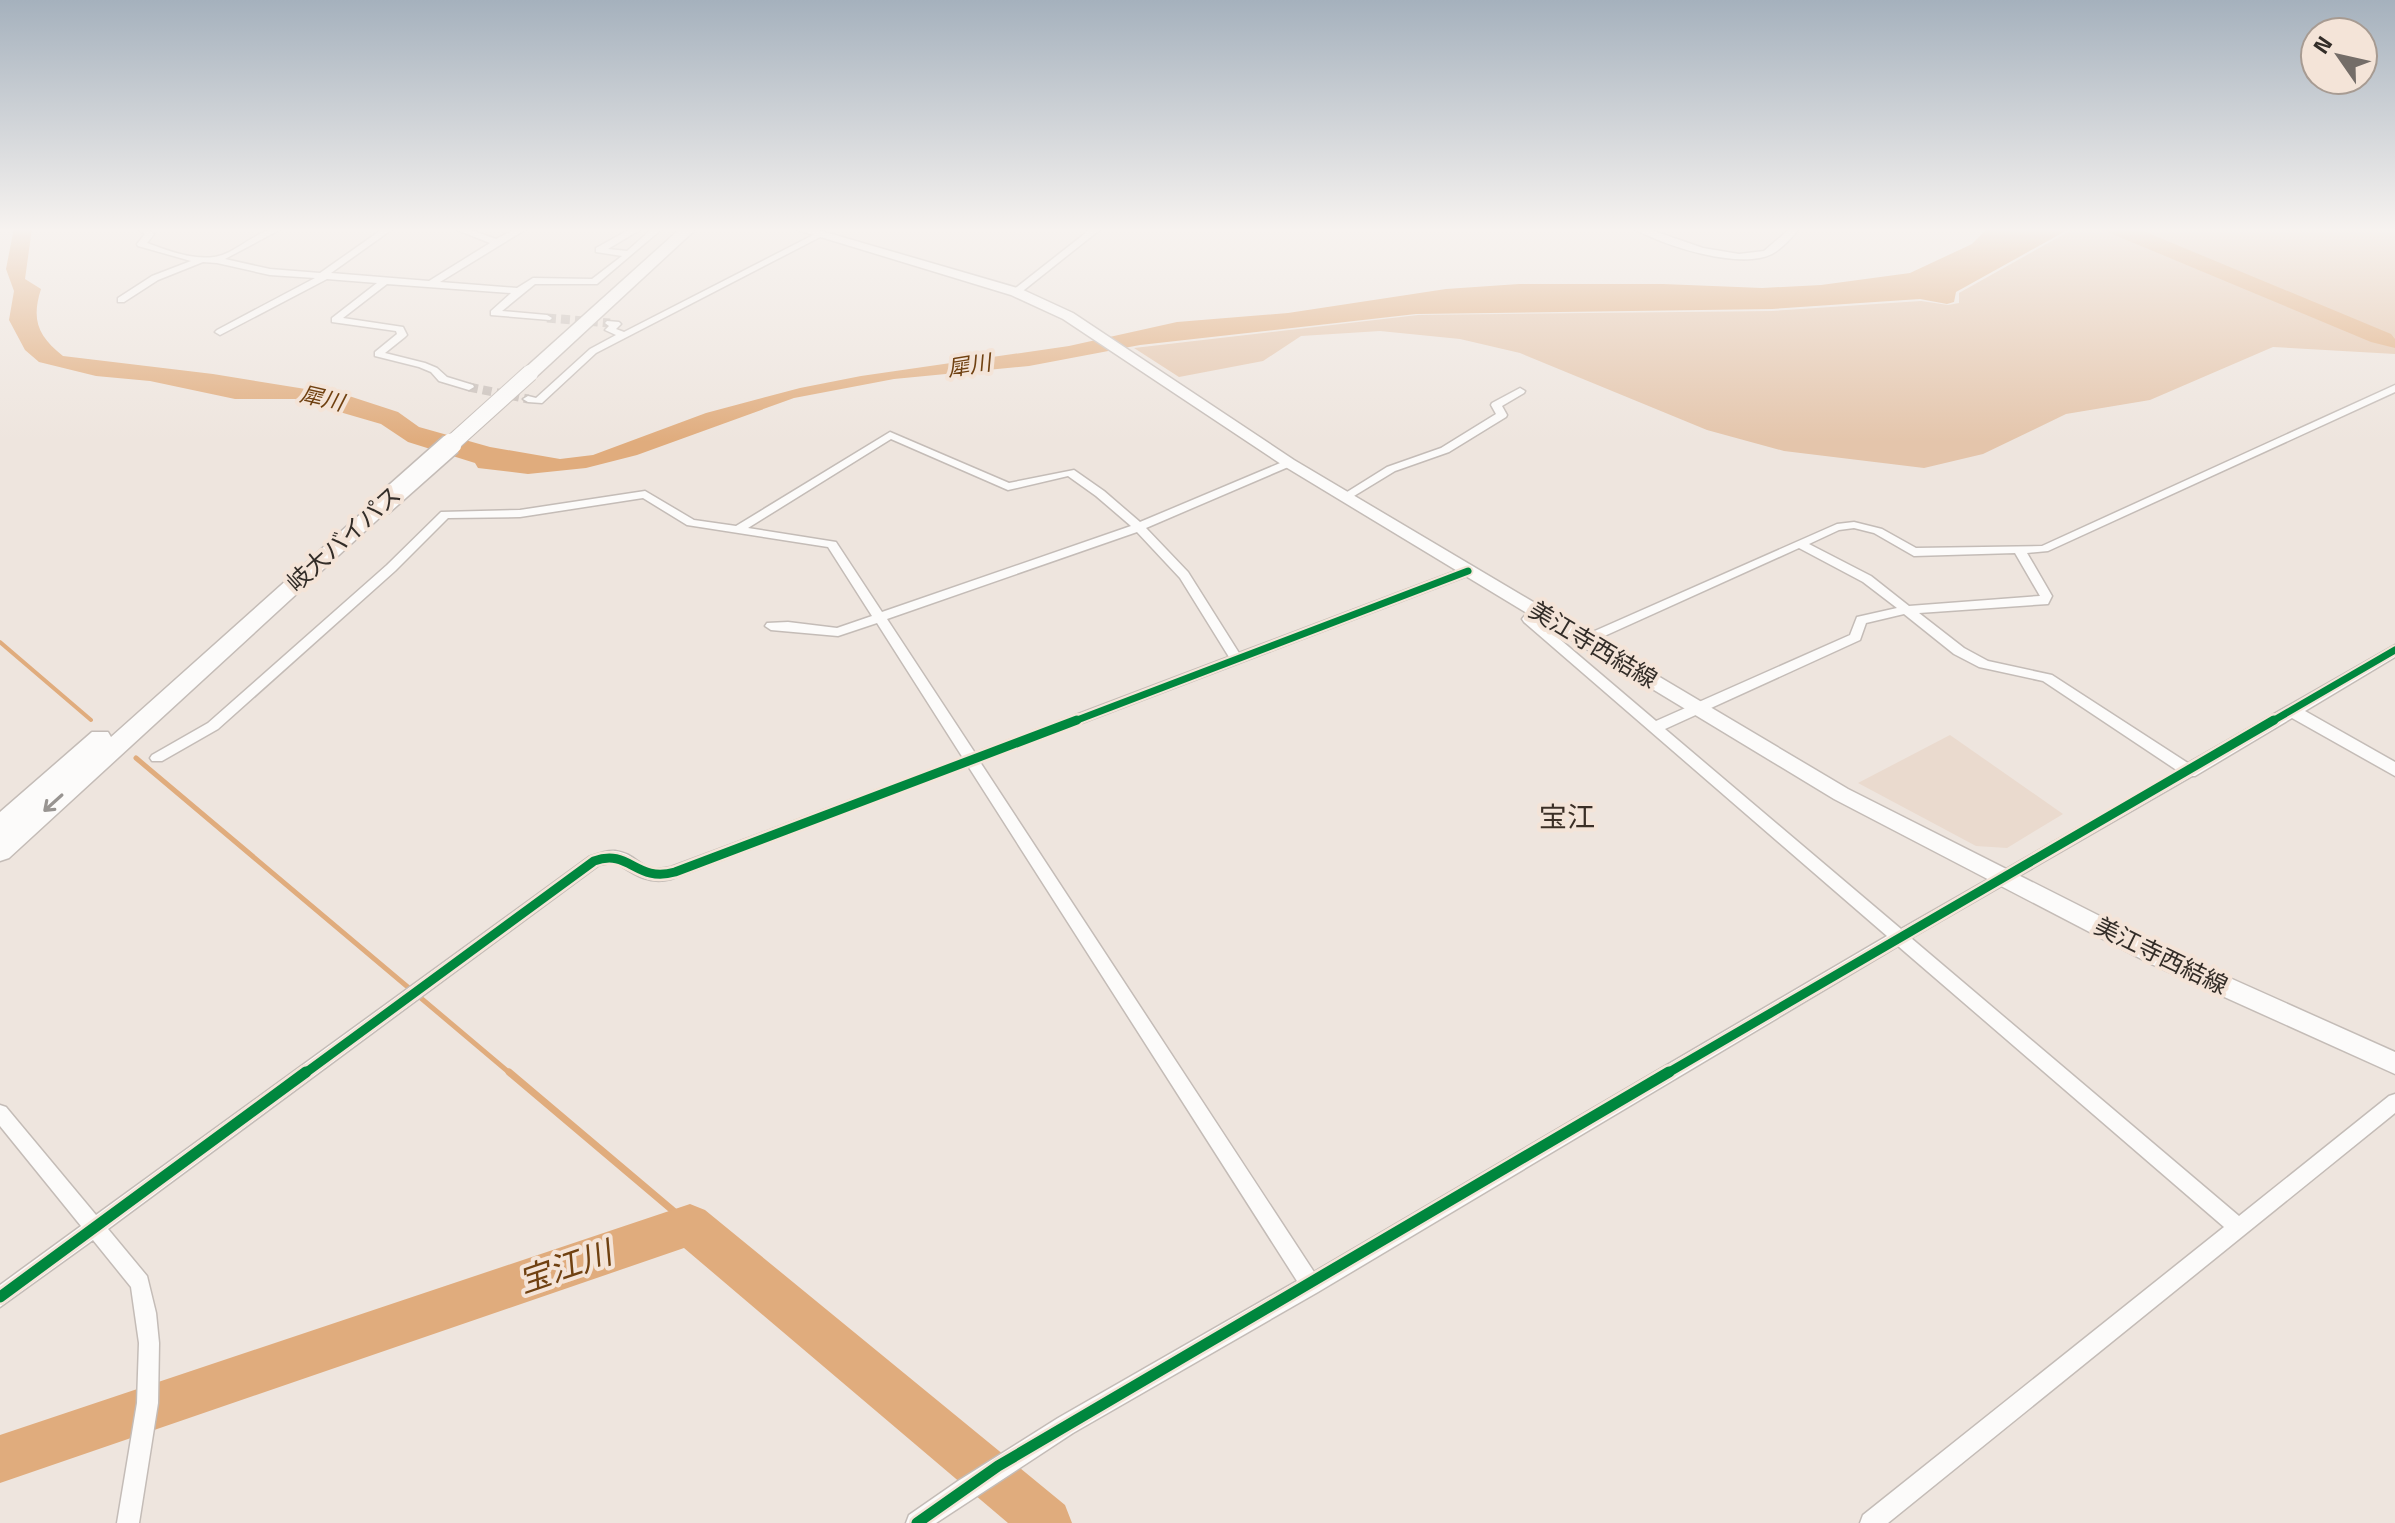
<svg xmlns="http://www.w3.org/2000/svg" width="2395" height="1523" font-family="'Titillium Web','Noto Sans JP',sans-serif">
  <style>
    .built { fill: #eadace }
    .green { fill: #e4c5ab }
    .water { fill: #e0ac7d }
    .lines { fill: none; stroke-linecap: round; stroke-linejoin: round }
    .stream-far2 { stroke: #e0ac7d; stroke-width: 4 }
    .stream-far1 { stroke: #e0ac7d; stroke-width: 5 }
    .stream { stroke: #e0ac7d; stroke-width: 7 }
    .river { fill: #e0ac7d; fill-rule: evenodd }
    .minor-tunnel { stroke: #c9c0ba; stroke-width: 9; stroke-dasharray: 9 5; stroke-linecap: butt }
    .minor-casing { stroke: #c4bcb7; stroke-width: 3 }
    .tertiary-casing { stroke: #c4bcb7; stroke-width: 3 }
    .secondary-casing { stroke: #c4bcb7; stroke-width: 3 }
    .trunk-casing { stroke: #c4bcb7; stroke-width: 3 }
    .minor { fill: #fcfbfa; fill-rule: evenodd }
    .tertiary { fill: #fcfbfa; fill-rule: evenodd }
    .secondary { fill: #fcfbfa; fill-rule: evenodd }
    .trunk { fill: #fcfbfa; fill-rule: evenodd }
    .trunk-bridge-far1-casing { stroke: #c4bcb7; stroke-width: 18; stroke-linecap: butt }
    .trunk-bridge-casing { stroke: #c4bcb7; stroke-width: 24; stroke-linecap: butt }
    .trunk-bridge-far1 { stroke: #fcfbfa; stroke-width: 16 }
    .trunk-bridge { stroke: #fcfbfa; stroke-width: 21 }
    .cycleway-far2-casing { stroke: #f4e4d8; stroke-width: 11 }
    .cycleway-far1-casing { stroke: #f4e4d8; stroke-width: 14 }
    .cycleway-casing { stroke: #f4e4d8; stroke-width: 16 }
    .cycleway-far2 { stroke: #00873e; stroke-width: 7 }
    .cycleway-far1 { stroke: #00873e; stroke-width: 9 }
    .cycleway { stroke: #00873e; stroke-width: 11 }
    .oneway { stroke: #989491 }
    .labels { text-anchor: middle; stroke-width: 8; stroke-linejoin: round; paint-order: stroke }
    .far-water-label { font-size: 22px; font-style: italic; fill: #704111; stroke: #f4e4d8 }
    .street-label { font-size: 24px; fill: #332d28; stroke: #f4e4d8 }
    .quarter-label { font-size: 28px; fill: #3b2f26; stroke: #f4e4d8 }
    .near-water-label { font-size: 32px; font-style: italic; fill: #704111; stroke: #f4e4d8 }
  </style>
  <rect width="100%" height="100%" fill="#eee5de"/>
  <path class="built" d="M1950,735L2063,814L2007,848L1976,846L1858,783Z"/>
  <path class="green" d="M2075,228H2395V354L2273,347L2150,400L2066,414L1983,454L1924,468L1784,451L1707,430L1520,353L1460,339L1380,331L1301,336L1263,361L1179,377L1134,348L1418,315L1772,311L1921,301L1948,305L1959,303V293Z"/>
  <g class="water">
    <path d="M14,228H32L25,279L41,289C31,320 38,336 63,356L213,374L349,396L398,412L419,427L490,447L560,459L593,455L706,413L800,388L861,376L1069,346L1177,322L1288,313L1446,289L1519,284H1663L1762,288L1821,285L1910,273L1972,244L1988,228H2071L1956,292L1954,302L1947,304L1920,299L1772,309L1416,314L1140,345L1029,366L894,379L794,398L637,455L586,468L528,474L478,468L475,463L408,442L381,424L295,399H235L150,381L96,376L39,362L25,350L9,320L14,291L6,269Z"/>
    <path d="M2098,228H2136L2391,334L2395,339V348L2371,342Z"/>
  </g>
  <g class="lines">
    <path class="stream-far2" d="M0,642L91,720"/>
    <path class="stream-far1" d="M136,758L511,1074"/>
    <path class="stream" d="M509,1072L690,1225"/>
    <path class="river" d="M690,1204L705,1210L1065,1505L1072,1523H1008L684,1248L0,1483V1435Z"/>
    <g class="minor-tunnel">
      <path d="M547,318L610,323"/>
      <path d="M469,387L528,399"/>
    </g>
    <g class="minor-casing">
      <g id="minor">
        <path d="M137,228H147L154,234L147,243C167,250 191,260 214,257C237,254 256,228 283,228L225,259L270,269L320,273L384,228H394L331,273L429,281L490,243L452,228H465L496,239L517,228H528L440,282L517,288L533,278L592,279L622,256L596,252V248L632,228H643L608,249L627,251L653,228H663L597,284H535L502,311L547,315L552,318L550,320L491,315V311L511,293L387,284L343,318L403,327L407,335L405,337L385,353L425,363L437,368L447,377L473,385L474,387L469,390L439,381L431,372L419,367L375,356V352L397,334L396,331L332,322V318L377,283L327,279L220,335L215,332L217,330L315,278L270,275L217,263L203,262L158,280L124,302H118V298L152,276L191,261L138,246L137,244L145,234Z"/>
        <path d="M1092,228H1102L1019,294H1013V290Z"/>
        <path d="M1633,228H1645L1703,248L1739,254L1764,251L1791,228H1800C1792,237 1783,248 1772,254C1740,270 1663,246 1633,228Z"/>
        <path d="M817,233L824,235L596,353L542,403L528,402L523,399L528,396L536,398L590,349L616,335L605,330L609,326L605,323L607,321L619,322L621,324L616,329L624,332Z"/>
        <path d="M2395,385V392L2048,551L2027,553L2052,596L2048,604L1919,613L1964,648L1988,661L2052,675L2194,767L2196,771L2194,775L1911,938L2239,1216L2389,1096L2395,1094V1113L1888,1523H1860L1863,1515L2224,1227L1898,946L1318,1292L1073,1433L936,1523H906L909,1515L958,1481L1058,1418L1297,1281L968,766L671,879C648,885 634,874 615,862L599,865L108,1229L147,1276L156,1313L159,1343L158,1403L139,1523H117L137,1403L139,1343L131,1287L93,1240L0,1307V1285L81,1226L0,1126V1105L6,1107L96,1215L589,857C597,854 606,850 615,851C640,854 639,875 671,867L963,758L877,623L838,636L771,630L765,626L767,623L788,622L837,628L872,616L828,547L687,525L643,498L520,517L448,518L395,571L218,729L162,761H152L150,758L152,755L208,723L387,565L441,512L520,510L645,491L694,520L736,526L890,432L1009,483L1074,470L1104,491L1140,522L1285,461H1293V465L1146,528L1188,572L1239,653L1464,568H1472L1474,571L1472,574L980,762L1314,1272L1887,936L1524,622L1522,619C1526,613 1536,607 1543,609L1545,612L1536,619L1656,721L1850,635L1857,617L1897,608L1863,582L1799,548L1589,643H1581L1579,640L1581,637L1837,524L1854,522L1882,529L1916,548L2042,546ZM891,439L1008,490L1068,476L1096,496L1131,526L882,612L836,542L748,528ZM1854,528L1874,533L1914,556L2015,553L2040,596L1909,606L1871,576L1809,544L1839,530ZM1137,532L1180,578L1229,657L975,753L887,619ZM1904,614L1954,654L1979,667L2043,681L2178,771L1901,929L1665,729L1860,640L1866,623Z"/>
        <path d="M1520,388L1525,391L1524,393L1502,406L1507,415L1506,417L1449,452L1395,471L1349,499L1345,500L1339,497L1387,467L1441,448L1496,414L1491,405L1492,403Z"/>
      </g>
    </g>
    <g class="tertiary-casing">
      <path id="tertiary" d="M2395,645V657L2305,711L2395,762V776L2292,718L2195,776H2183L2180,771L2183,766Z"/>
    </g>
    <g class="secondary-casing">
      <path id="secondary" d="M791,228H811L1021,289L1073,313L1294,460L1848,789L2165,949L2395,1052V1074L2149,963L1834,799L1284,466L1063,319L1011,295Z"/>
    </g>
    <g class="trunk-casing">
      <g id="trunk">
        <path d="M681,228H697L536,377H524L522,373L524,369Z"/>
        <path d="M381,500L388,502L391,506L388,510L9,858L0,861V812L92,732H108L111,737L374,502Z"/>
      </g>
    </g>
    <use href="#minor" class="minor"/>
    <use href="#tertiary" class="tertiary"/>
    <use href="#secondary" class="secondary"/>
    <use href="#trunk" class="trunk"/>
    <g class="trunk-bridge-far1-casing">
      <path id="trunk-bridge-far1" d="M449,446L530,373"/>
    </g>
    <g class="trunk-bridge-casing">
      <path id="trunk-bridge" d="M381,506L451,444"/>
    </g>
    <use href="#trunk-bridge-far1" class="trunk-bridge-far1"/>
    <use href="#trunk-bridge" class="trunk-bridge"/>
    <g class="cycleway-far2-casing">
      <g id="cycleway-far2">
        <path d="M1072,722L1468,571"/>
        <path d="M2271,722L2395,650"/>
      </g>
    </g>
    <g class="cycleway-far1-casing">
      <g id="cycleway-far1">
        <path d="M304,1074L594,861C630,848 635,883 675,872L1077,720"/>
        <path d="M1666,1074L2274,720"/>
      </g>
    </g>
    <g class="cycleway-casing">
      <g id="cycleway">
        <path d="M0,1297L306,1072"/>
        <path d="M917,1523L998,1466L1669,1072"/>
      </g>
    </g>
    <use href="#cycleway-far2" class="cycleway-far2"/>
    <use href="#cycleway-far1" class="cycleway-far1"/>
    <use href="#cycleway" class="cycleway"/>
  </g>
  <defs><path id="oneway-shaft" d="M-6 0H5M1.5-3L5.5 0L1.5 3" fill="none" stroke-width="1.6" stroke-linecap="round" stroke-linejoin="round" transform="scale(2)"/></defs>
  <use class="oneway" href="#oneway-shaft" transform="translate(53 803) rotate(138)"/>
  <linearGradient id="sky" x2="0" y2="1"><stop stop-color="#a5b1bd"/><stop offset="0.52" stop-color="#f7f3f0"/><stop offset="1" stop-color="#f7f3f0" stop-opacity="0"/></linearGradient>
  <rect width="2395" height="442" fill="url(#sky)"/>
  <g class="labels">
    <g class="far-water-label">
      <text transform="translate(969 365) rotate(-9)" y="8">犀川</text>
      <text transform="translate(322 398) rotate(13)" y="8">犀川</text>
    </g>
    <g class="street-label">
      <text transform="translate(344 539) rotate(-42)" y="8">岐大バイパス</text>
      <text transform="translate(1593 645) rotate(31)" y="8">美江寺西結線</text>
      <text transform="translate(2161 956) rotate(26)" y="8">美江寺西結線</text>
    </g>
    <g class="quarter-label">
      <text x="1567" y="827">宝江</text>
    </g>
    <g class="near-water-label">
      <text transform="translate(565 1267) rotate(-19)" y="11">宝江川</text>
    </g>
  </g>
  <g transform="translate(2339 56) rotate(304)"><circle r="38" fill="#f4e4d8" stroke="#a79b92" stroke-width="2"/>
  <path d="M0-6L14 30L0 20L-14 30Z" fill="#746d68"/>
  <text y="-12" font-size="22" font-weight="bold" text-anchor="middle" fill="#332d28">N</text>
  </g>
</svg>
